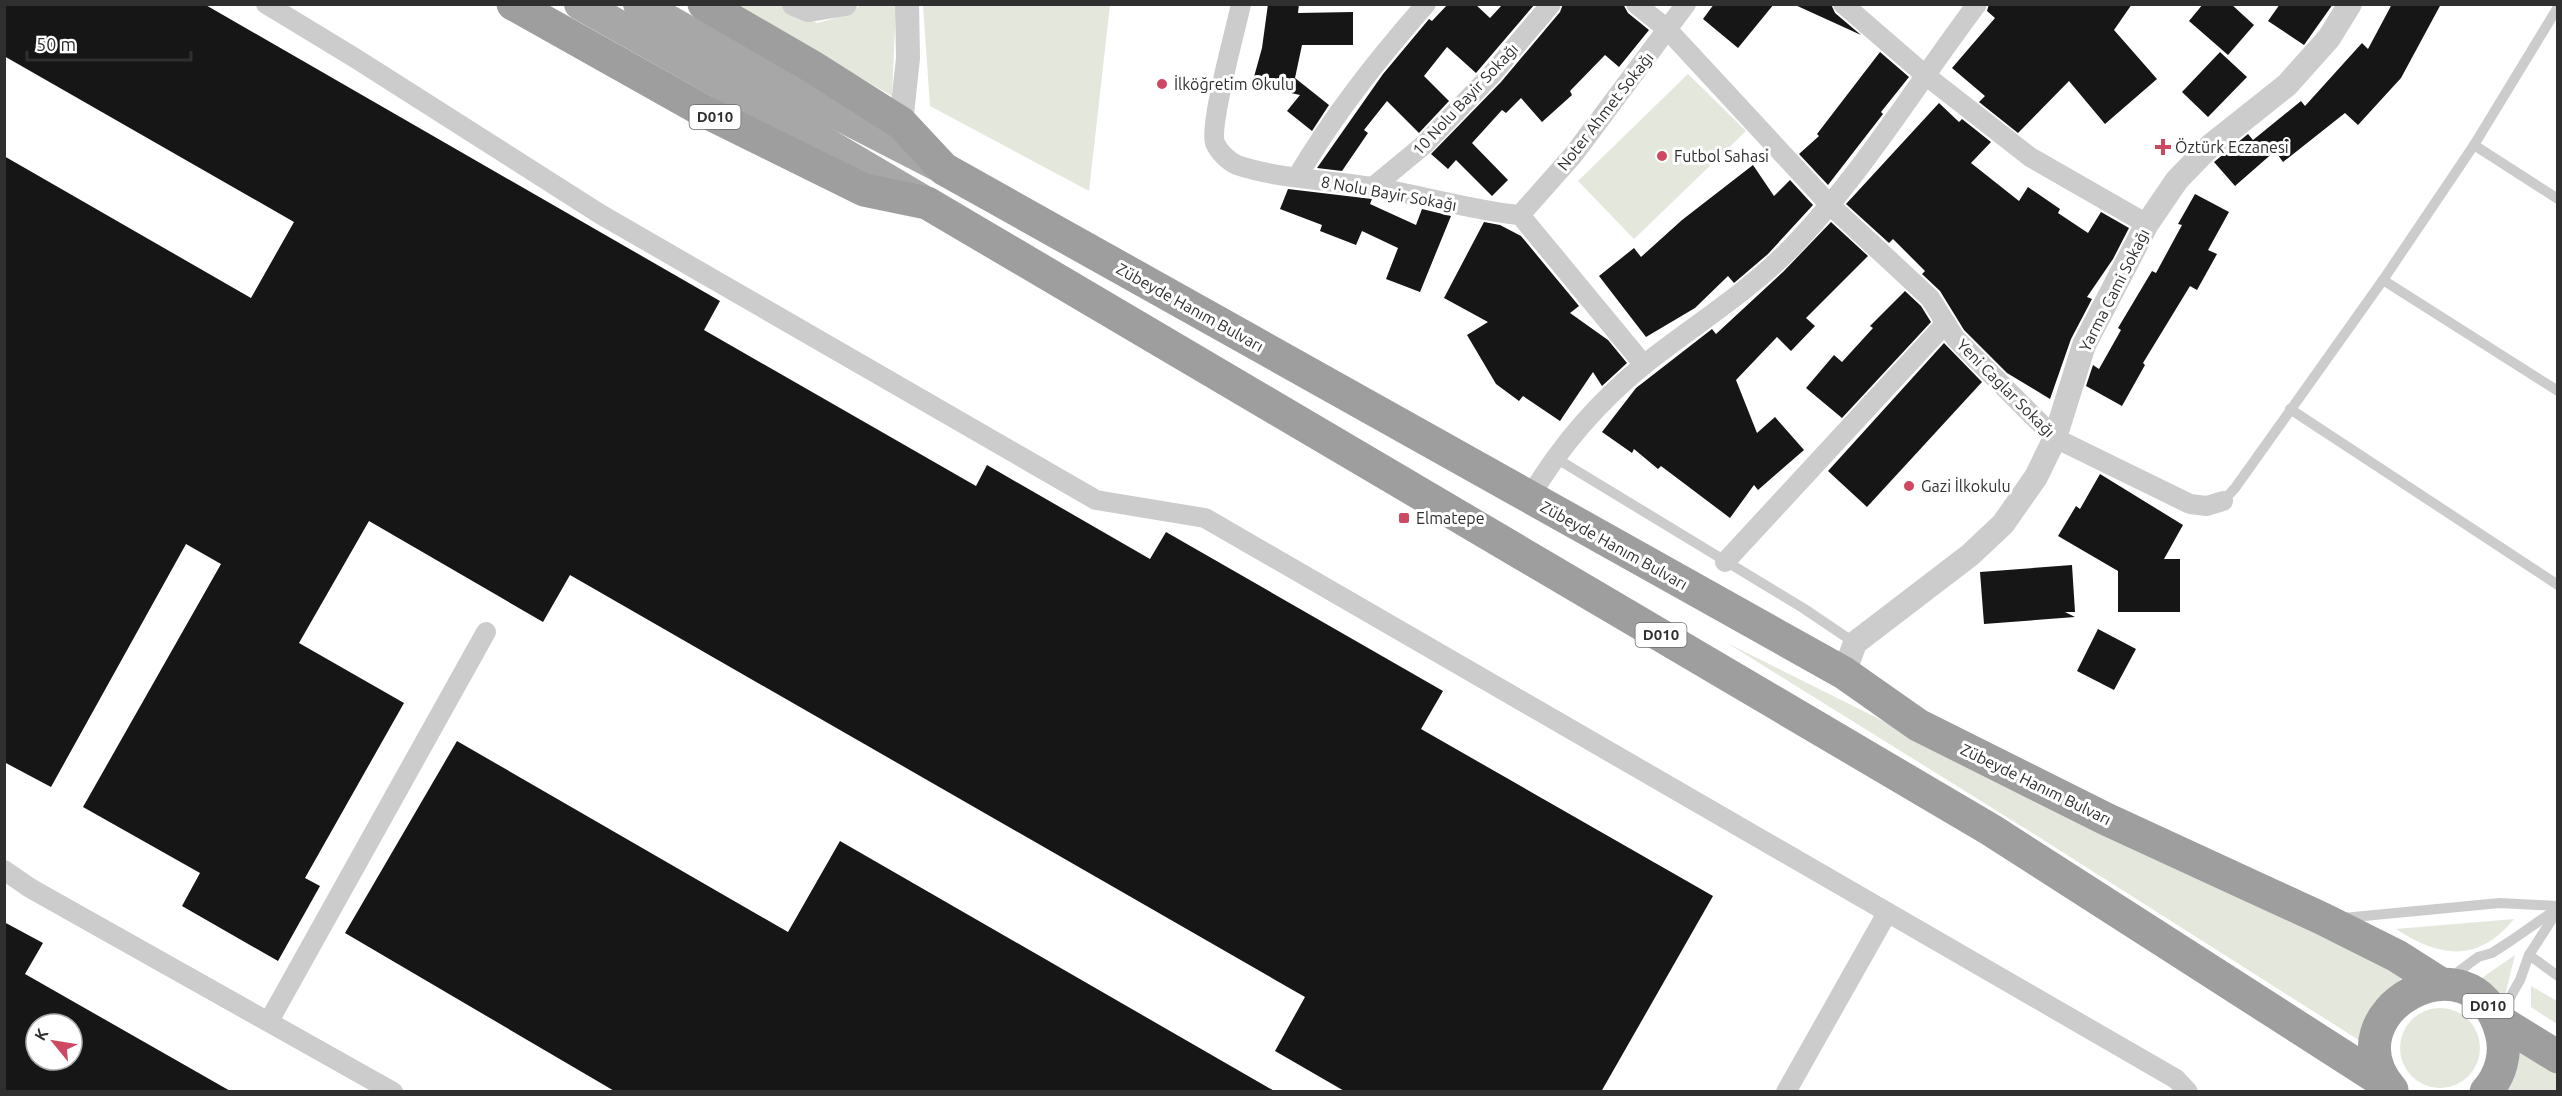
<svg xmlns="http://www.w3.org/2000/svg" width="2562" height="1096" font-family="Ubuntu,sans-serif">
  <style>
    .green { fill: #e3e7dc }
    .building { fill: #161616; fill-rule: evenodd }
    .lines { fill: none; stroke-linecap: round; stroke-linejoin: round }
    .service { stroke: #ccc; stroke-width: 10 }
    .minor { stroke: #ccc; stroke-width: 20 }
    .tertiary { stroke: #ccc; stroke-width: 24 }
    .primary { stroke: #a7a7a7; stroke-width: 32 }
    .trunk { stroke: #9e9e9e; stroke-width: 33 }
    .poi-dot { fill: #cf4862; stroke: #fff; stroke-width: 2 }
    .labels { text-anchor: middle; stroke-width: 6; stroke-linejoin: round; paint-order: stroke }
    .shield { fill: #fff; stroke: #6d6d6d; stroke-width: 1.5 }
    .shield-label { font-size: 15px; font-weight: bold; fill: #2f2f2f }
    .poi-label { font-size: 16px; fill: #2f2f2f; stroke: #fff; text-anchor: start }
    .street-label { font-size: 16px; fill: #2f2f2f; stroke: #fff }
  </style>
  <rect width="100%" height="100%" fill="#fff"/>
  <g class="green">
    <path d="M734,5H783L817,23L842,16L861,5H896L892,96Z"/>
    <path d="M923,5H1110L1089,191L930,106Z"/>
    <path d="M1688,74L1746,131L1634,239L1578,181Z"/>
    <path d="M1727,643L2214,886L2404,976L2375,1006L2365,1044L2034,834Z"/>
    <path d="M2514,919C2478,963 2440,958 2396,929Z"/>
    <path d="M2515,955L2504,999L2476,982Z"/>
    <path d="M2531,986L2557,1001V1024L2531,1007Z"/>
    <circle cx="2440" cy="1048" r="40"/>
    <path d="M2521,1048L2557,1074V1091L2501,1092Z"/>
  </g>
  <g class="building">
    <path d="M4,4H204L720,301L704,330L976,486L987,465L1150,559L1166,532L1443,691L1421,729L1713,896L1601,1092H1346L1275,1051L1305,997L570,575L543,622L369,521L299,643L404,703L305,878L320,886L278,961L182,906L200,873L83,807L221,564L186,544L51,787L4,762V156L251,298L294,222L4,56Z"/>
    <path d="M1268,4H1299L1298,13L1353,12V45H1302L1295,78L1329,105L1312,131L1287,111L1300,95L1252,84L1262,48Z"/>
    <path d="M1448,4H1475L1490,18L1503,4H1535L1476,73L1447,47L1424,76L1449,101L1419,133L1387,101L1364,130L1368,133L1342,171L1317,168L1383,74L1429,19L1432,21Z"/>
    <path d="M1563,4H1623L1628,13L1649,30L1619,67L1605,55L1570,91L1572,95L1542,122L1521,98L1506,113L1502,110L1472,143L1508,180L1492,196L1456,160L1448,169L1431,154L1501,82L1560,12Z"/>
    <path d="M1714,4H1774L1738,48L1703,19Z"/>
    <path d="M1793,4H1831L1835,13L1861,35Z"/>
    <path d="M1989,4H2132L2114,30L2157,79L2105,124L2069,81L2018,133L1979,102L1985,96L1952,68L1995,18L1987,11Z"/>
    <path d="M2203,4H2231L2254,25L2228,55L2189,21Z"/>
    <path d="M2280,4H2333L2304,45L2268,21Z"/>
    <path d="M2392,4H2441L2401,78L2358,125L2345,113L2283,162L2275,151L2235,186L2214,162L2248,134L2253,140L2301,101L2305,106L2362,43L2368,49Z"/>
    <path d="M1880,52L1909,77L1881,112L1883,114L1828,185L1799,154L1819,136L1817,134Z"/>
    <path d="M2220,52L2247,77L2208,117L2182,92Z"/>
    <path d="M1939,103L1959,122L1962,119L1991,142L1971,163L2019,201L2028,187L2060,209L2058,213L2088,233L2101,212L2129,228L2113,259L2087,297L2092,299L2071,339L2050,399L2007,373L1964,330L1940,291L1922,274L1925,271L1893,239L1889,243L1846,204Z"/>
    <path d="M1753,165L1774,196L1790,180L1813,205L1768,254L1734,283L1728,276L1695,308L1646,337L1599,276L1634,248L1641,257L1682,220Z"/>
    <path d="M1288,189L1372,199L1370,204L1416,225L1422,209L1451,216L1420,292L1386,279L1398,248L1362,231L1356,245L1320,231L1322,225L1280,209Z"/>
    <path d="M2195,194L2229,212L2208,250L2217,254L2197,290L2190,286L2143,363L2145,365L2122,406L2086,386L2093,365L2099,369L2121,330L2118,328L2152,271L2156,273L2182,225L2178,224Z"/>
    <path d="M1484,222L1500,225L1521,236L1579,306L1570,313L1608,340L1627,363L1602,386L1593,372L1560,421L1523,396L1519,401L1496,384L1467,335L1488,322L1444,298Z"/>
    <path d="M1831,222L1868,256L1806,318L1815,326L1791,351L1777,337L1736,380L1757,433L1775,417L1804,450L1758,490L1754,485L1730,518L1661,466L1658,469L1634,449L1632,453L1602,432L1636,388L1712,329L1716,334L1784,271Z"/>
    <path d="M1905,291L1921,306L1931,322L1842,418L1806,388L1834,355L1842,362L1873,328L1870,326Z"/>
    <path d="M1944,343L1982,382L1867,507L1828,471Z"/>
    <path d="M2100,474L2183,525L2164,559H2180V612H2118V571L2058,536L2076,506L2080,509Z"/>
    <path d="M2072,565L2075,612H2065L2075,617L1984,624L1980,572Z"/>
    <path d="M2098,629L2136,649L2114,690L2077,671Z"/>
    <path d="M457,741L788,932L840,841L1276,1092H616L345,933Z"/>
    <path d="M4,922L43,943L25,974L232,1092H4ZM36,1024H72V1060H36Z"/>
  </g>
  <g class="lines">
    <g class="service">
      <path d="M2474,145L2558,199"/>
      <path d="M2383,280L2558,391"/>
      <path d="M2290,409L2558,585"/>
      <path d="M1554,457L1803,608L1855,643"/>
      <path d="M2223,501L2235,488L2383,280L2474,145L2558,7"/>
      <path d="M2343,918L2500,903L2558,906"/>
      <path d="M2529,955L2558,976"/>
      <path d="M2450,978L2478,957L2492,953L2512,940L2558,908"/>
      <path d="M2499,1017L2520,980L2529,955L2556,913"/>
    </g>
    <g class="minor">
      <path d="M266,4L355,58L600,214L1096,500L1205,518L2176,1079L2188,1092"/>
      <path d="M1241,4C1236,29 1209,124 1215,143C1219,152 1228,161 1237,165C1278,179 1329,180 1372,187C1422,195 1470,210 1520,215L1644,365"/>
      <path d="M1636,4L1667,29L1830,205L1930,298L1955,338L2055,438L2190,504L2207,506L2223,501"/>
      <path d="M1843,4L1924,74L2030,157L2147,224"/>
      <path d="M1297,177C1335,113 1377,60 1426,4"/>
      <path d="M1373,187L1425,144L1492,74L1551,4"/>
      <path d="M1520,215L1574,154L1686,4"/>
      <path d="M1530,497C1560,446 1598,402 1645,364C1694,325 1749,292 1793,246C1863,173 1916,85 1977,4"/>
      <path d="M1725,562L1946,323"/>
      <path d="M4,870L30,888L393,1092"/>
      <path d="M269,1021L486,632"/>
      <path d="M1786,1092L1887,913"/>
    </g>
    <g class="tertiary">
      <path d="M794,4L809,10L845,4"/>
      <path d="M901,123L908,58L907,4"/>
      <path d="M1844,673L1855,643L1970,555L2003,524L2036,477L2055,438L2084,345L2147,224L2177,180L2209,147L2287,85L2329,38L2350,4"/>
    </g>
    <g class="primary">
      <path d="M580,4L779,116L920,199"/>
      <path d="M639,4L793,91L939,166"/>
    </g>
    <g class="trunk">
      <path d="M513,4L702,110L864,190L927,203L1991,830L2385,1083"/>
      <path d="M704,4L811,66L901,123L944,169L1844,673L1918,725L2106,819L2323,919L2397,956L2441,984"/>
      <path d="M2498,1020L2558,1057"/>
      <path d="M2392,1090C2324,1012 2473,930 2501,1032C2507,1053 2501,1075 2486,1092"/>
    </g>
  </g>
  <g class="poi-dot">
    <circle cx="1162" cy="84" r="6"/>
    <path d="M2160 138h6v6h6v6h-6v6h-6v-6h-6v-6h6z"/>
    <circle cx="1662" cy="156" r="6"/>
    <circle cx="1909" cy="486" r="6"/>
    <rect x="1398" y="512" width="12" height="12" rx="3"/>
  </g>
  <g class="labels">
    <g class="shield">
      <rect x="689.5" y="105" width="51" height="24" rx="4.5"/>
      <rect x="1635.5" y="623" width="51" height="24" rx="4.5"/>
      <rect x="2462.5" y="994" width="51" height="24" rx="4.5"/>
    </g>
    <g class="shield-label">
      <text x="715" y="122">D010</text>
      <text x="1661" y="640">D010</text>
      <text x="2488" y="1011">D010</text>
    </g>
    <g class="poi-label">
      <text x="1174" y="90">İlköğretim Okulu</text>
      <text x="2175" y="153">Öztürk Eczanesi</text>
      <text x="1674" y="162">Futbol Sahasi</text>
      <text x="1921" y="492">Gazi İlkokulu</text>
      <text x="1416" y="524">Elmatepe</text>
    </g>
    <g class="street-label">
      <text transform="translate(1465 99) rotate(-47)" y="6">10 Nolu Bayir Sokağı</text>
      <text transform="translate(1605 111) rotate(-52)" y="6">Noter Ahmet Sokağı</text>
      <text transform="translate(1389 193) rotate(10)" y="6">8 Nolu Bayir Sokağı</text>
      <text transform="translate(2114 290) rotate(-63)" y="6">Yarma Cami Sokağı</text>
      <text transform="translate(1190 307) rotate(29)" y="6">Zübeyde Hanım Bulvarı</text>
      <text transform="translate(2006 388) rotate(45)" y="6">Yeni Caglar Sokağı</text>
      <text transform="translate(1614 545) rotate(29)" y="6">Zübeyde Hanım Bulvarı</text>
      <text transform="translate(2036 784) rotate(26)" y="6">Zübeyde Hanım Bulvarı</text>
    </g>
  </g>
  <rect width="2562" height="1096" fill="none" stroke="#2f2f2f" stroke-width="12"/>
  <g transform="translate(54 1042) rotate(300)"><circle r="28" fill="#ffffff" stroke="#acacac" stroke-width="1.5"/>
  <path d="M0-4.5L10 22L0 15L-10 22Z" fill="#cf4862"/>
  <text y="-9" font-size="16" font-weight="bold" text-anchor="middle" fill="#2f2f2f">K</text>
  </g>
  <path d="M27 51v9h164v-9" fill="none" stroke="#2f2f2f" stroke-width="3"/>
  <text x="36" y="51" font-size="18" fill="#2f2f2f" stroke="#ffffff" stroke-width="4.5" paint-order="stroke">50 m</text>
</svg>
